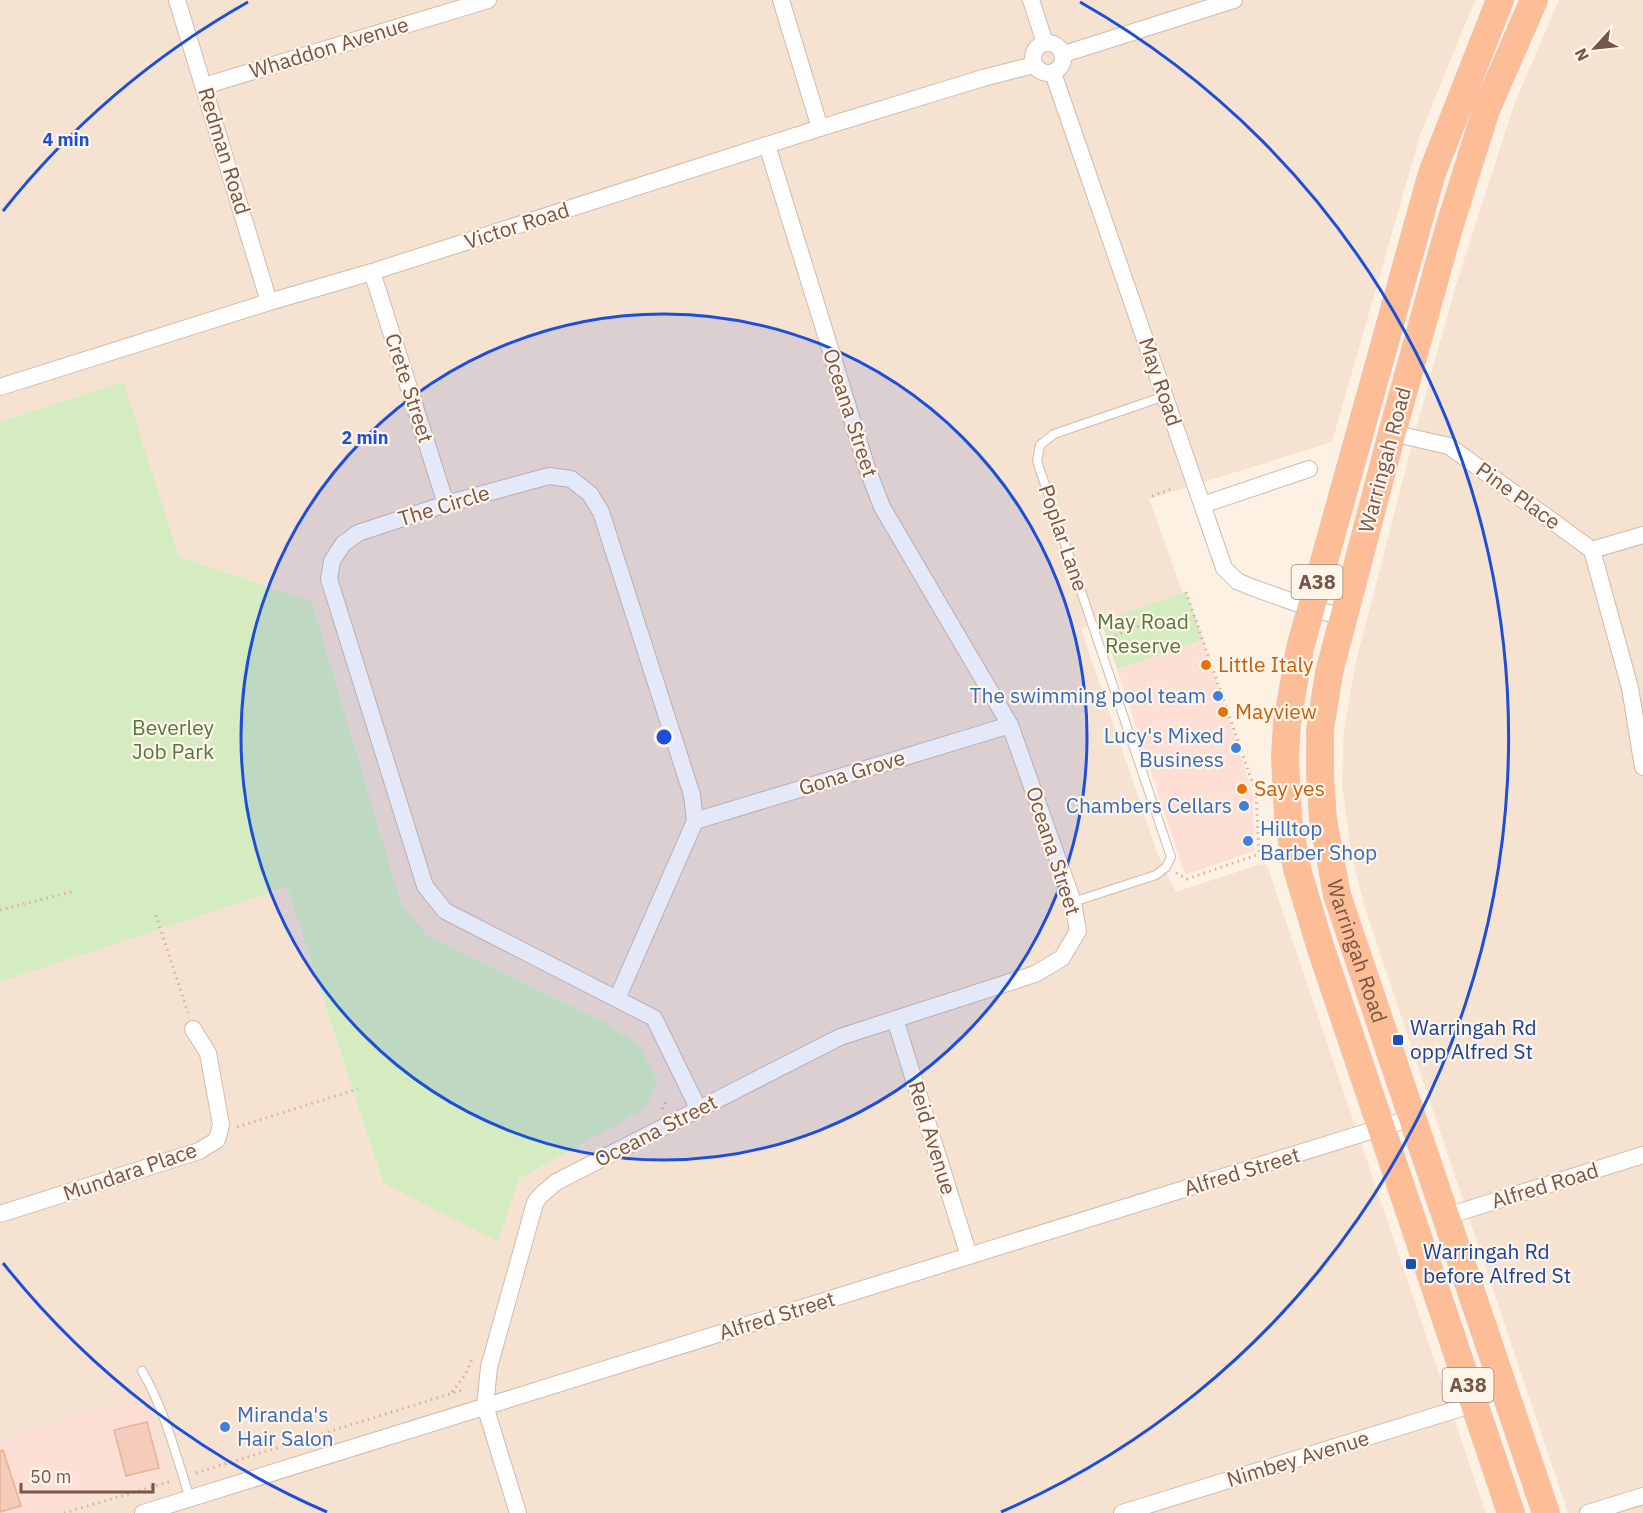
<svg xmlns="http://www.w3.org/2000/svg" width="1643" height="1513" font-family="'IBM Plex Sans',sans-serif">
  <style>
    .residential { fill: #f6e2d1 }
    .commercial { fill: #fedfd6 }
    .green { fill: #d5ecc0 }
    .building { fill: #f4ccb9; stroke: #e8b198; stroke-width: 1.5 }
    .lines { fill: none; stroke-linecap: round; stroke-linejoin: round }
    .service-casing { stroke: #d1baab; stroke-width: 10 }
    .minor-casing { stroke: #d1baab; stroke-width: 18 }
    .trunk-casing { stroke: #d9cfcb; stroke-width: 28 }
    .path { stroke: #d9af9c; stroke-width: 3; stroke-dasharray: 1.5 4.5; stroke-linecap: butt }
    .service { stroke: #fff; stroke-width: 8 }
    .minor { stroke: #fff; stroke-width: 16 }
    .trunk { stroke: #fdbd97; stroke-width: 27 }
    .ring { fill: none; stroke: #1d4ed8; stroke-width: 3 }
    .food-dot { fill: #e8710a; stroke: #fff5ea; stroke-width: 2 }
    .shop-dot { fill: #3f7fe0; stroke: #fff5ea; stroke-width: 2 }
    .transit-dot { fill: #1a4fb4; stroke: #fff5ea; stroke-width: 2 }
    .labels { text-anchor: middle; stroke-width: 4.5; stroke-linejoin: round; paint-order: stroke }
    .shield { fill: #fff5ea; stroke: #a08578; stroke-width: 1.5 }
    .shield-label { font-size: 20px; font-weight: bold; fill: #775547 }
    .street-label { font-size: 21px; fill: #775547; stroke: #fff5ea }
    .park-label { font-size: 21px; fill: #52783c; stroke: #fff5ea }
    .food-label { font-size: 21px; fill: #c56008; stroke: #fff5ea; text-anchor: start }
    .shop-label { font-size: 21px; fill: #366cbe; stroke: #fff5ea; text-anchor: end }
    .transit-label { font-size: 21px; fill: #164399; stroke: #fff5ea; text-anchor: start }
    .centre { fill: #1d4ed8; stroke: #fff5ea; stroke-width: 3 }
    .ring-label { font-size: 18px; text-anchor: middle; font-weight: bold; fill: #1d4ed8; stroke: #fff5ea; stroke-width: 4.5; stroke-linejoin: round; paint-order: stroke }
  </style>
  <rect width="100%" height="100%" fill="#fdf1e3"/>
  <g class="residential">
    <path d="M0,0H1475L1420,135L1332,442L1149,499L1183,594L1081,629L1158,855L1176,892L1261,864L1267,865L1486,1513H0V982L287,887L383,1183L498,1242L519,1179L645,1109L658,1082L640,1046L604,1022L429,937L402,906L312,602L179,557L124,382L0,421Z"/>
    <path d="M1559,0H1643V1513H1568L1364,905L1352,857L1342,785L1344,729L1356,662L1417,425L1456,285L1514,105Z"/>
  </g>
  <g class="commercial">
    <path d="M1203,640L1253,794L1254,851L1185,875L1117,669L1121,665Z"/>
    <path d="M145,1397L168,1474L42,1513H0V1440Z"/>
  </g>
  <g class="green">
    <path d="M124,382L179,557L312,602L402,906L429,937L604,1022L640,1046L658,1082L645,1109L519,1179L498,1242L383,1183L287,887L0,982V421Z"/>
    <path d="M1186,592L1203,640L1117,669L1101,621Z"/>
  </g>
  <g class="building">
    <path d="M147,1422L159,1468L126,1476L114,1430Z"/>
    <path d="M3,1450L21,1506L0,1512V1451Z"/>
  </g>
  <g class="lines">
    <g class="service-casing">
      <g id="service">
        <path d="M1073,902L1156,875L1166,867L1171,857L1037,461L1040,445L1054,434L1165,396"/>
        <path d="M142,1371C165,1410 176,1456 190,1498"/>
      </g>
    </g>
    <g class="minor-casing">
      <g id="minor">
        <path d="M177,0L269,302"/>
        <path d="M781,0L820,128"/>
        <path d="M1031,0L1045,43"/>
        <circle cx="1048" cy="58" r="15"/>
        <path d="M1064,54L1234,0"/>
        <path d="M1053,73L1224,568L1237,581L1251,587L1310,608L1343,617"/>
        <path d="M204,86L488,0"/>
        <path d="M372,272L446,504"/>
        <path d="M0,387L269,302L372,272L820,128L983,78L1034,65"/>
        <path d="M1392,433L1449,446L1592,550L1643,535"/>
        <path d="M1202,505L1309,469"/>
        <path d="M1592,550L1630,688L1643,767"/>
        <path d="M695,821L1010,725"/>
        <path d="M617,999L695,821L692,795L601,512L590,494L571,479L549,476L446,504L358,533L343,544L332,561L329,579L425,886L445,911L654,1018L698,1108"/>
        <path d="M895,1019L969,1256"/>
        <path d="M0,1214L199,1151L217,1140L221,1125L208,1053L193,1029"/>
        <path d="M1447,1216L1643,1155"/>
        <path d="M143,1513L1412,1118"/>
        <path d="M518,1513L485,1406L489,1367L535,1203L539,1197L556,1182L840,1037L1035,974L1062,958L1078,931L1073,902L1010,725L882,507L867,468L767,145"/>
        <path d="M1122,1513L1474,1404"/>
        <path d="M1588,1513L1643,1496"/>
      </g>
    </g>
    <g class="trunk-casing">
      <g id="trunk">
        <path d="M1500,0L1432,173L1300,648L1287,723L1285,757L1288,818L1297,869L1321,949L1511,1513"/>
        <path id="s1" d="M1534,0L1486,110L1449,228L1392,433L1329,673L1320,730V775L1323,819L1337,895L1546,1513"/>
      </g>
    </g>
    <g class="path">
      <path d="M1152,496L1174,488"/>
      <path d="M1186,592L1256,793L1259,854"/>
      <path d="M1112,641L1115,636L1152,621L1171,626L1195,617"/>
      <path d="M1176,873L1187,879L1259,854L1271,855"/>
      <path d="M0,910L75,891"/>
      <path d="M156,915L188,1013"/>
      <path d="M662,1109L667,1100H669"/>
      <path d="M237,1127L358,1089"/>
      <path d="M452,1392L465,1375L472,1359"/>
      <path d="M196,1473L463,1390"/>
      <path d="M64,1513L172,1481"/>
    </g>
    <use href="#service" class="service"/>
    <use href="#minor" class="minor"/>
    <use href="#trunk" class="trunk"/>
  </g>
  <circle cx="664" cy="737" r="423" fill="#1d4ed8" fill-opacity=".12"/>
  <g class="ring">
    <circle cx="664" cy="737" r="423"/>
    <path d="M327 1512A845 845 0 0 1 3 1263M3 211A845 845 0 0 1 248 2M1080 2A845 845 0 0 1 1001 1512"/>
  </g>
  <g class="food-dot">
    <circle cx="1206" cy="665" r="6"/>
    <circle cx="1223" cy="712" r="6"/>
    <circle cx="1242" cy="789" r="6"/>
  </g>
  <g class="shop-dot">
    <circle cx="1218" cy="696" r="6"/>
    <circle cx="1236" cy="748" r="6"/>
    <circle cx="1244" cy="806" r="6"/>
    <circle cx="1248" cy="841" r="6"/>
    <circle cx="225" cy="1427" r="6"/>
  </g>
  <g class="transit-dot">
    <rect x="1392" y="1034" width="12" height="12" rx="3"/>
    <rect x="1405" y="1258" width="12" height="12" rx="3"/>
  </g>
  <g class="labels">
    <g class="shield">
      <rect x="1291.5" y="565" width="51" height="34" rx="4.5"/>
      <rect x="1442.5" y="1368" width="51" height="34" rx="4.5"/>
    </g>
    <g class="shield-label">
      <text x="1317" y="589">A38</text>
      <text x="1468" y="1392">A38</text>
    </g>
    <g class="street-label">
      <text transform="translate(329 48) rotate(-17)" y="7">Whaddon Avenue</text>
      <text transform="translate(224 151) rotate(73)" y="7">Redman Road</text>
      <text transform="translate(517 226) rotate(-18)" y="7">Victor Road</text>
      <text transform="translate(1160 382) rotate(71)" y="7">May Road</text>
      <text transform="translate(409 388) rotate(72)" y="7">Crete Street</text>
      <text transform="translate(850 413) rotate(72)" y="7">Oceana Street</text>
      <text transform="translate(1385 460) rotate(-75)" y="7">Warringah Road</text>
      <text transform="translate(1518 496) rotate(36)" y="7">Pine Place</text>
      <text transform="translate(444 506) rotate(-17)" y="7">The Circle</text>
      <text transform="translate(1063 538) rotate(71)" y="7">Poplar Lane</text>
      <text transform="translate(852 773) rotate(-17)" y="7">Gona Grove</text>
      <text transform="translate(1053 851) rotate(72)" y="7">Oceana Street</text>
      <text dy="7" stroke="none"><textPath href="#s1" startOffset="988">Warringah Road</textPath></text>
      <text transform="translate(656 1131) rotate(-27)" y="7">Oceana Street</text>
      <text transform="translate(932 1138) rotate(73)" y="7">Reid Avenue</text>
      <text transform="translate(130 1172) rotate(-19)" y="7">Mundara Place</text>
      <text transform="translate(1242 1172) rotate(-17)" y="7">Alfred Street</text>
      <text transform="translate(1545 1186) rotate(-17)" y="7">Alfred Road</text>
      <text transform="translate(777 1316) rotate(-17)" y="7">Alfred Street</text>
      <text transform="translate(1298 1459) rotate(-17)" y="7">Nimbey Avenue</text>
    </g>
    <g class="park-label">
      <text x="1143" y="629">May Road<tspan x="1143" dy="24">Reserve</tspan></text>
      <text x="173" y="735">Beverley<tspan x="173" dy="24">Job Park</tspan></text>
    </g>
    <g class="food-label">
      <text x="1218" y="672">Little Italy</text>
      <text x="1235" y="719">Mayview</text>
      <text x="1254" y="796">Say yes</text>
    </g>
    <g class="shop-label">
      <text x="1206" y="703">The swimming pool team</text>
      <text x="1224" y="743">Lucy's Mixed<tspan x="1224" dy="24">Business</tspan></text>
      <text x="1232" y="813">Chambers Cellars</text>
      <text x="1260" y="836" text-anchor="start">Hilltop<tspan x="1260" dy="24">Barber Shop</tspan></text>
      <text x="237" y="1422" text-anchor="start">Miranda's<tspan x="237" dy="24">Hair Salon</tspan></text>
    </g>
    <g class="transit-label">
      <text x="1410" y="1035">Warringah Rd<tspan x="1410" dy="24">opp Alfred St</tspan></text>
      <text x="1423" y="1259">Warringah Rd<tspan x="1423" dy="24">before Alfred St</tspan></text>
    </g>
  </g>
  <circle cx="664" cy="737" r="9" class="centre"/>
  <g class="ring-label">
    <text x="66" y="146">4 min</text>
    <text x="365" y="444">2 min</text>
  </g>
  <g transform="translate(1595 48) rotate(243)" stroke="#fff5ea" stroke-width="4.5" paint-order="stroke">
  <path d="M0-4.5L10 22L0 15L-10 22Z" fill="#775547"/>
  <text y="-9" font-size="16" font-weight="bold" text-anchor="middle" fill="#775547">N</text>
  </g>
  <path d="M21 1483v9h132v-9" fill="none" stroke="#775547" stroke-width="3"/>
  <text x="30" y="1483" font-size="18" fill="#775547" stroke="#fff5ea" stroke-width="4.5" paint-order="stroke">50 m</text>
</svg>
